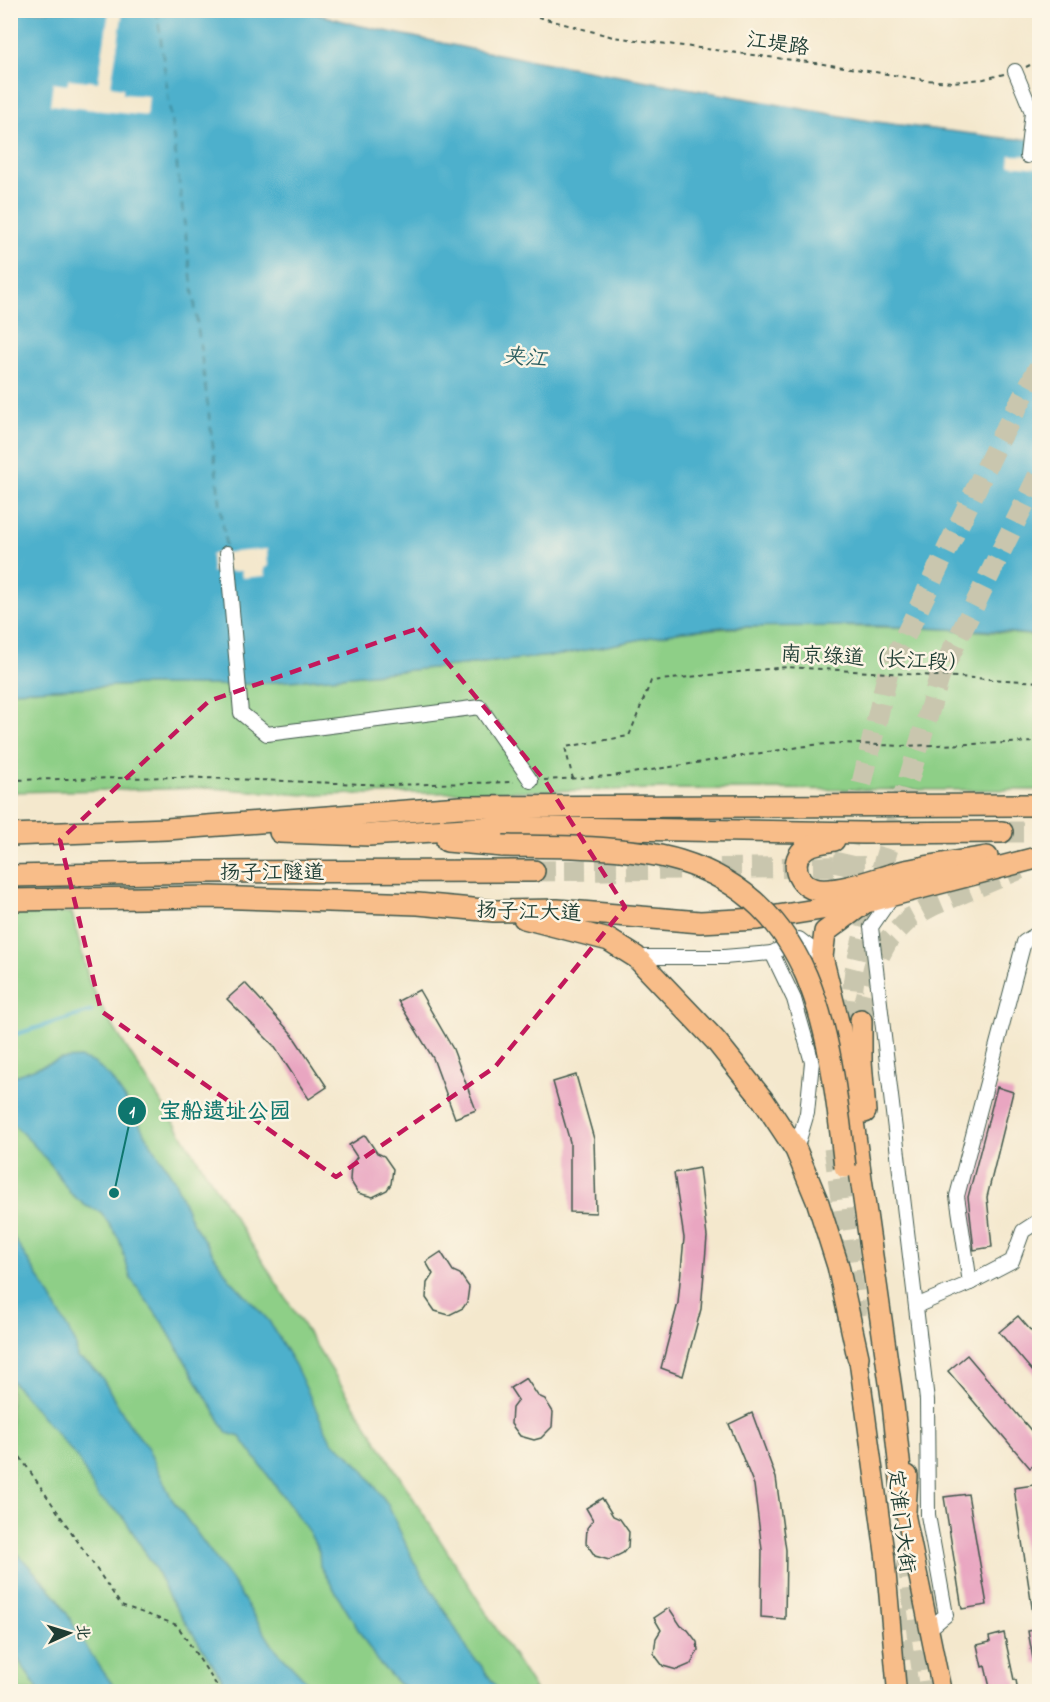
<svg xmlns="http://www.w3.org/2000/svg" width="1050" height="1702" font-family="'Indie Flower','LXGW WenKai TC',sans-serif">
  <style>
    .green { fill: #8ecf87; stroke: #56865e; stroke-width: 1.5 }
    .water { fill: #4db0cc; stroke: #367680; stroke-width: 1.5 }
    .pier { fill: #f4e8cd }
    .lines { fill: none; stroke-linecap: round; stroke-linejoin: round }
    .stream { stroke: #4db0cc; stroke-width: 4 }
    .ferry { stroke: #2d6062; stroke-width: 1.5; stroke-dasharray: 8 6; stroke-linecap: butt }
    .building { fill: #e9a6c1 }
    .highway-tunnel { stroke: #c9c6ae; stroke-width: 21; stroke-dasharray: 21 10; stroke-linecap: butt }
    .minor-casing { stroke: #3f574b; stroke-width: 16 }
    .major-casing { stroke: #3f574b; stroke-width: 21 }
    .highway-casing { stroke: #3f574b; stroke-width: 24 }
    .path { stroke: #3f574b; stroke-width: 2; stroke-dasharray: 4.5 4.5; stroke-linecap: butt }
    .minor { stroke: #fff; stroke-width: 14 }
    .major { stroke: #f8bd89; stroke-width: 18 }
    .highway { stroke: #f8bd89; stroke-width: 21 }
    .highway-bridge-casing { stroke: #3f574b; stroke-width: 24; stroke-linecap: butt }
    .highway-bridge { stroke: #f8bd89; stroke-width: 21 }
    .marked { fill: none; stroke: #c2185b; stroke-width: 4.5; stroke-dasharray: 12 8; stroke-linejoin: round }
    .labels { text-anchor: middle; stroke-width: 5; stroke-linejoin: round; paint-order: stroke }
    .street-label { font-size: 21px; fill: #1f3d34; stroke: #fcf5e5 }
    .water-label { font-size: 22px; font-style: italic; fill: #2d6062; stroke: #fcf5e5 }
    .leader { fill: none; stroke: #0f766e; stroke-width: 2 }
    .callout-dot { fill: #0f766e; stroke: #fcf5e5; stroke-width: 2 }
    .mark-label { font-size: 18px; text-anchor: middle; font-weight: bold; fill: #fff }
    .callout-label { font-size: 22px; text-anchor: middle; font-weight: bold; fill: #0f766e; stroke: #fcf5e5; stroke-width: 5; stroke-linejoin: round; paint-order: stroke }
  </style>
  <rect width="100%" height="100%" fill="#fcf5e5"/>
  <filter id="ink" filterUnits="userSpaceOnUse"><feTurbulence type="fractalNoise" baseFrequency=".0167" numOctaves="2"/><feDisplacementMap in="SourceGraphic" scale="12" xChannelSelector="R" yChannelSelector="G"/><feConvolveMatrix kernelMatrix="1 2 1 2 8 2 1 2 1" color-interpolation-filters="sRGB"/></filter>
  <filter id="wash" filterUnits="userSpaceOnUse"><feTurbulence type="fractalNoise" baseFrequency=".008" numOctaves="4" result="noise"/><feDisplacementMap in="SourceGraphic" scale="24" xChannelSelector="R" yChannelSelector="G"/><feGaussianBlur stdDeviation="1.35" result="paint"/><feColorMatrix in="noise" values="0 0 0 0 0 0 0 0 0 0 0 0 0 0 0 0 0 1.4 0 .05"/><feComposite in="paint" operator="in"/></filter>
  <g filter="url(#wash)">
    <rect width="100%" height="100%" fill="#f4e8cd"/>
    <g class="green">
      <path d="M768,626C859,626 949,627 1039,636V790L659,789L307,795L209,788L11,792L10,691L139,685H232L330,678L561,655L682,631Z"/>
      <path d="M72,913L89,982L107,1017L536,1691H11L10,914Z"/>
    </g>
    <g class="water">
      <path d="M10,11H307L357,25L476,50L869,121L1004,138L1039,140V636L997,631L876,626L724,627L682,631L561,655L330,678L232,685H139L11,691Z"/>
      <path d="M80,1058L94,1063L110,1077L133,1110L143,1131L174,1179L192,1222L229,1278L269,1321L295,1365L331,1441L347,1453L363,1470L387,1503L415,1564L450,1619L470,1654L480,1664L499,1691H415L399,1684L377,1661L320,1566L319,1552L309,1532L240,1437L227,1433L164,1325L131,1279L119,1239L101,1212L86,1206L70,1193L52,1166L32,1143L12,1123L11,1077L61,1059Z"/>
      <path d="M10,1232L46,1289L76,1344L77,1358L89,1364L102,1378L129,1424L146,1445L172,1499L232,1581L273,1646L308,1683L313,1691H230L169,1597L155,1568L122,1515L98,1497L78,1459L11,1380Z"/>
      <path d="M10,1545L58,1598L86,1647L117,1691H39L11,1649Z"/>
    </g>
    <g class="pier">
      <path d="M109,11H123L111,86L123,88V94L149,96L147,116L50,105L53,83L67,85L69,79L98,82Z"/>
      <path d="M1010,155L1039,156V168L1009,165Z"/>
      <path d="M267,549L268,567L264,568L265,576L242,578L241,571L212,572L211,554Z"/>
    </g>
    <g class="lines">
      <path class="stream" d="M10,1036L92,1011"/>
      <path class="ferry" d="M157,10L226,548"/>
    </g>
    <g id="blocks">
      <g class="building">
        <path d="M245,983L291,1033L327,1087L309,1099L274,1046L227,999Z"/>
        <path d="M419,990L453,1049L476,1110L455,1118L433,1058L398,1001Z"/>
        <path d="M576,1075L594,1139L596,1213L570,1212V1142L553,1082Z"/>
        <path d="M997,1087L1013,1092L987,1197L992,1247L974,1250L968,1197Z"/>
        <path d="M365,1135L377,1153L384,1156L393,1169L391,1184L387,1190L373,1197L358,1193L350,1180L351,1165L357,1157L349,1145Z"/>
        <path d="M699,1168L707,1237L701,1309L683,1376L661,1368L678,1303L684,1238L674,1173Z"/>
        <path d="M441,1252L453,1271L460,1274L469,1287L467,1302L463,1308L449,1315L435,1311L426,1298L427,1283L433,1274L426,1262Z"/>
        <path d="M1018,1316L1040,1341V1380L999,1332Z"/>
        <path d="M967,1355L1040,1441V1460L1030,1468L948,1371Z"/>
        <path d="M526,1378L538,1396L545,1399L553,1412L552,1427L541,1438L534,1440L520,1436L511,1424L512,1408L518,1400L510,1388Z"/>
        <path d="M752,1413L776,1478L786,1550L785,1619L761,1617L762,1550L754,1485L729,1424Z"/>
        <path d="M1040,1484V1613L1033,1614L1014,1488Z"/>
        <path d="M968,1494L987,1605L962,1609L944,1497Z"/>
        <path d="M602,1498L613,1516L620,1519L629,1532L628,1547L623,1553L609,1560L595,1556L586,1543L587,1528L593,1520L586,1508Z"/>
        <path d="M669,1608L681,1626L688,1630L697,1642L698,1650L691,1664L677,1670L663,1666L654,1654L656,1638L661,1630L654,1618Z"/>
        <path d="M1040,1629V1664H1034L1028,1631Z"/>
        <path d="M1004,1633L1014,1680H1016L1018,1692H991L985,1666L982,1667L977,1645L990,1642L989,1637Z"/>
      </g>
    </g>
  </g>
  <g filter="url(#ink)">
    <use href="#blocks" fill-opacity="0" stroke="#3f574b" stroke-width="1.5"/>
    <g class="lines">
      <g class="highway-tunnel">
        <path d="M1002,832H1040"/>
        <path d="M534,871L894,866"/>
        <path d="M836,905L838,886L888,672L999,441L1040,365"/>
        <path d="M862,1014L874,966L888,940L910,918L934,905L1020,869"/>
        <path d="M849,1051V1020L855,970L874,895L940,675L1040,472"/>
        <path d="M834,1148L857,1316"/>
        <path d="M907,1558L925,1692"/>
        <path d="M897,1609L909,1692"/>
      </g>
      <g class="minor-casing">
        <g id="minor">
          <path d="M1015,71L1032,112L1027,156"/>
          <path d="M227,553L241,713L267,734L480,707L531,781"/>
          <path d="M893,895L871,927L927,1400L928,1515L946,1615L929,1629"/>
          <path d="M636,957H724L772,953"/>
          <path d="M796,1150L807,1113L812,1062L794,999L772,953L799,939L822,957"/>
          <path d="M970,1283L1012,1261L1023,1231L1040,1220"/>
          <path d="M916,1306L970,1283L957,1196L1024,942L1040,932"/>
        </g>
      </g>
      <g class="major-casing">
        <g id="major">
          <path d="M858,1357L885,1556L897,1692"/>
          <path d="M905,1511L942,1692"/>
        </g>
      </g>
      <g class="highway-casing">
        <g id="highway">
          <path d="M280,832L369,835L498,827L864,833L1002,832"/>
          <path d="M10,835L167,829L460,807L1040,805"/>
          <path d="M834,840C826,842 814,843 807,847C787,860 797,888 819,890C845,892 879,877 905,871C932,865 960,861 987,857"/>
          <path d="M447,841L503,846"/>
          <path d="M10,876L205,872L534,871"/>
          <path d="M10,900L212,897L418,904L494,911L557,910L700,922L758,919L866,902L1040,857"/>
          <path d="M864,903L825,932L822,957L840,1030L893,1404L902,1489"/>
          <path d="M524,918L609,940L636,957L716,1041L763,1100L796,1150L818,1203L838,1266L858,1357"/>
          <path d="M861,1020V1061L865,1112"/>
          <path d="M905,1511L907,1476"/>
        </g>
      </g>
      <g class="path">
        <path d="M512,10L613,37L831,65L924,80L953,82L984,79L1004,74"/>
        <path d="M1026,67L1040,60"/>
        <path d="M573,779L565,747L629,736L651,681L787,667L1040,682"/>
        <path d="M10,780L178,777L389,785L514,782"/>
        <path d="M544,780L612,776L813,745L842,743L900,746L1040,742"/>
        <path d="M10,1442L121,1605L177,1625L221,1692"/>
        <path d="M10,1682L17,1692"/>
      </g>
      <use href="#minor" class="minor"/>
      <use href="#major" class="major"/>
      <use href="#highway" class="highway"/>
      <g class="highway-bridge-casing">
        <path id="highway-bridge" d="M503,846C558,847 627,845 680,861C820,904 830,1042 845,1167"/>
      </g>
      <use href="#highway-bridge" class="highway-bridge"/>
    </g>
  </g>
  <path class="marked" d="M419,628L546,782L625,907L495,1067L336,1177L101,1011L60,840L209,701Z"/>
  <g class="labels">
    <g class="street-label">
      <text transform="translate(778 43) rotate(8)" y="7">江堤路</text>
      <text transform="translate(875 658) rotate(3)" y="7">南京绿道（长江段）</text>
      <text x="272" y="879">扬子江隧道</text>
      <text transform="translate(529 911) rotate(2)" y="7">扬子江大道</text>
      <text transform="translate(902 1521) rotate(83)" y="7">定淮门大街</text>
    </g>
    <g class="water-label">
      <text transform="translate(525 356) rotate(6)" y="8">夹江</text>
    </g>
  </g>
  <path class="leader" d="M114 1193L132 1111"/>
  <g class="callout-dot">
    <circle cx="114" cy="1193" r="6"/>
    <circle cx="132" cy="1111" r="15"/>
  </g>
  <g class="mark-label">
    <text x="132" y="1117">1</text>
  </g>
  <g class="callout-label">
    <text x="225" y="1118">宝船遗址公园</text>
  </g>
  <rect width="1050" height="1702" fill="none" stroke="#fcf5e5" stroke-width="36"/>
  <g transform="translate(69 1633) rotate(86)" stroke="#fcf5e5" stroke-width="4.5" paint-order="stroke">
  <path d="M0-4.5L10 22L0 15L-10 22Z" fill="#1f3d34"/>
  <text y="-9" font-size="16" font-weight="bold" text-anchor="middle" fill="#1f3d34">北</text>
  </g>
</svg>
